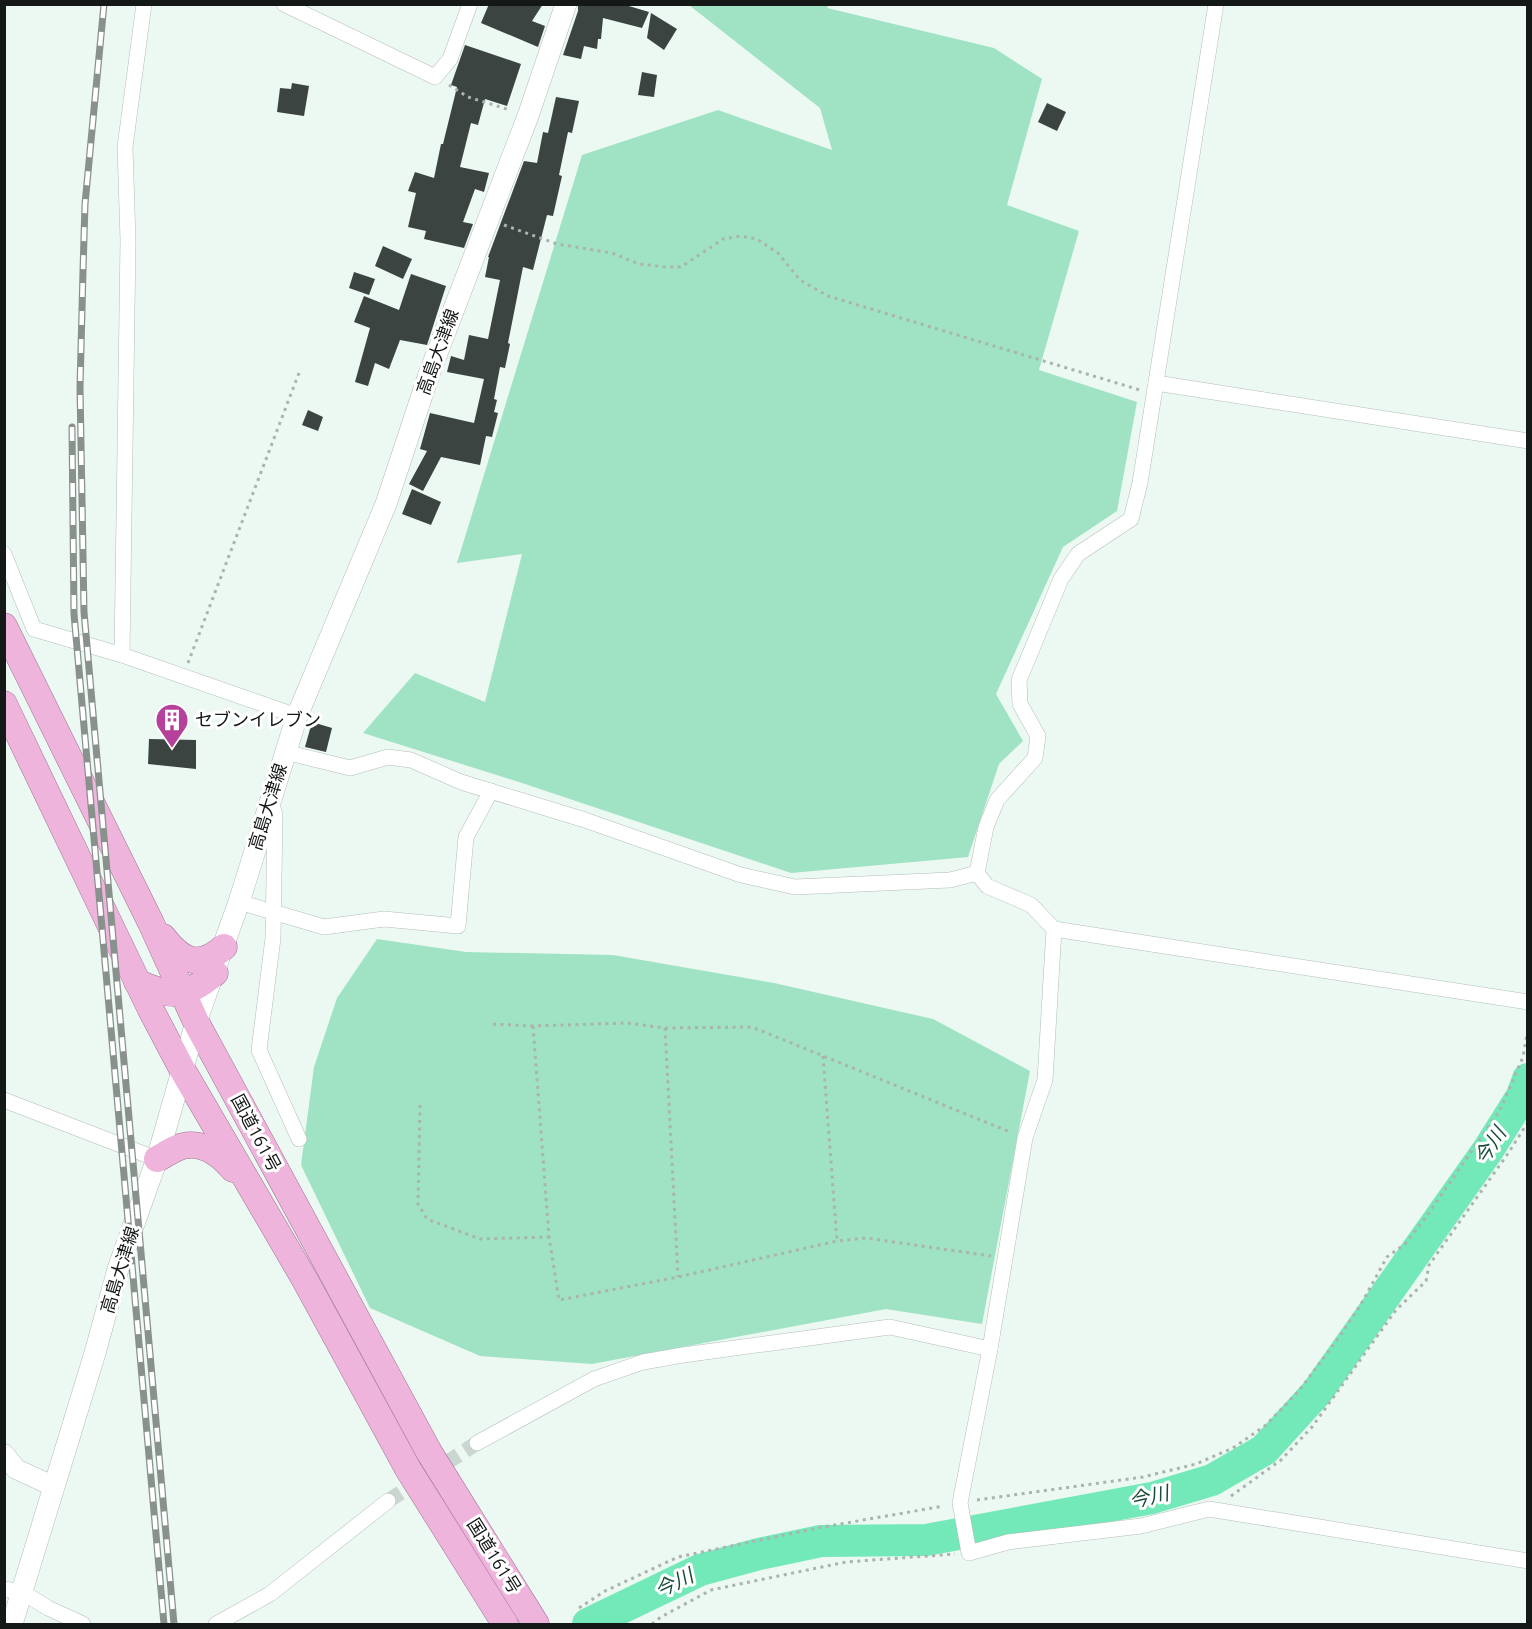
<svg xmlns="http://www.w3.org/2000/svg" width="1532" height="1629" font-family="Ubuntu,'Noto Sans JP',sans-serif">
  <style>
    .green { fill: #9fe3c4 }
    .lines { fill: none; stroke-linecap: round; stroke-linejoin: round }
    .river { stroke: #73e9b9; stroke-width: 32 }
    .building { fill: #3b4440 }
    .minor-tunnel { stroke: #ccd6d1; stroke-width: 15; stroke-dasharray: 15 8; stroke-linecap: butt }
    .minor-casing { stroke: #b3beb9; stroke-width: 16 }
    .tertiary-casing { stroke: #b3beb9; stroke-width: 21 }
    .secondary-casing { stroke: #b3beb9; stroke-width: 22 }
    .trunk-casing { stroke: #9e7292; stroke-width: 27 }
    .path { stroke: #aab3ae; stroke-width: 3; stroke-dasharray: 3 4.5; stroke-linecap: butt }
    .minor { stroke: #fff; stroke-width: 15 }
    .tertiary { stroke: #fff; stroke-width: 20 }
    .secondary { stroke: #fff; stroke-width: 21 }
    .trunk { stroke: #eeb4dc; stroke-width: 26 }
    .rail-casing { stroke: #89918d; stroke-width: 7 }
    .rail { stroke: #fff; stroke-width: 4.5; stroke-dasharray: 14; stroke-linecap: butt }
    .labels { text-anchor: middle; stroke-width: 6; stroke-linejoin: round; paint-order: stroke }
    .street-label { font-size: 18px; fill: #141816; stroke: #fff }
    .poi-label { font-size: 18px; fill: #141816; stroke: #fff; text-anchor: start }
    .water-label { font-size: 20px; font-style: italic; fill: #194b37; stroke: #fff }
  </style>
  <rect width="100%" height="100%" fill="#ecf8f2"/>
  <g class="green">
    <path d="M689,5H829L827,8L994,48L1042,79L1007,205L1079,231L1039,370L1137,402L1117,511L1063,547L996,694L1023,741L999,764L968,857L791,873L519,782L363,733L415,673L485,702L522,554L457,563L582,155L718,110L832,150L820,108Z"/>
    <path d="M377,939L466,952L613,955L774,983L933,1019L1030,1071L982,1324L886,1309L592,1364L480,1356L370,1308L301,1165L314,1067L337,998Z"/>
  </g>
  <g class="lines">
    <path class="river" d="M588,1624L700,1570L759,1554L821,1541L926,1540L1152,1498L1212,1480L1264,1450L1317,1392L1488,1150L1522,1096L1528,1079"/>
  </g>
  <g class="building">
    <path d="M489,4H543L532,21L545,26L538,47L481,23Z"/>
    <path d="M578,4H622L649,12L642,28L603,18L601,39H598L597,49L584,46L581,59L563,55L578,11Z"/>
    <path d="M651,13L677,29L664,50L647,38Z"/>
    <path d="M465,45L521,64L507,106L485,99L478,125L471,123L460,167L489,173L484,192L475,189L463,222L473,224L464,248L424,239L426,231L408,227L416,193L408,191L415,172L434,178L441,144H443L457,87L451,85Z"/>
    <path d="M642,72L657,75L654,97L638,95Z"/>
    <path d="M292,83L309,86L304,116L277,112L280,88L291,89Z"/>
    <path d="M556,97L579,101L572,133L568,132L559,175L562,176L553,216L547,215L533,270L523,267L508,343L510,344L505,368L500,367L494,399L497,400L494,412L498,413L492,437L486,436L480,465L441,457L423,491L409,484L427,451L420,449L430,413L474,423L484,379L447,372L451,356L464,360L469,335L488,339L500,280L485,277L489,257H488L524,161L537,163L543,132L548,133Z"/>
    <path d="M1047,103L1066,112L1057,131L1038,122Z"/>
    <path d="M383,246L412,259L403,279L375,266Z"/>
    <path d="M354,272L375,279L369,295L349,288Z"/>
    <path d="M411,274L446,286L427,345L400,340L389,369L375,363L368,386L355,382L370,328L354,322L364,296L399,310Z"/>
    <path d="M308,410L323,417L318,431L302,425Z"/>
    <path d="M412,489L441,502L431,525L402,514Z"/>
    <path d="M312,722L332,728L326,752L305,747Z"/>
    <path d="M149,739L196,740V769L148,764Z"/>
  </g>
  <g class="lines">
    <path class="minor-tunnel" d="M388,1501L477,1443"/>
    <g class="minor-casing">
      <g id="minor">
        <path d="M284,4L435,77L450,59L470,4"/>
        <path d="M1216,4L1140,483L1131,519L1078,554L1061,579L1019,680L1020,704L1038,736L1035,758L997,800L986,827L977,873L987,886L1031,905L1054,929L1528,1002"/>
        <path d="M1156,383L1528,441"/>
        <path d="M4,554L34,629L122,655L297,716"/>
        <path d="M122,655L128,240L125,147L144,4"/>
        <path d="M285,752L350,768L388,757L411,760L461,782L585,820L741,875L795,887L950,880L977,873"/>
        <path d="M272,804L275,815L273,938L259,1050L299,1139"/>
        <path d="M239,902L324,927L384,919L458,926L466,837L491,791"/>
        <path d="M1054,929L1045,1080L1025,1138L990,1349L960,1503L969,1553L1008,1542L1141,1526L1209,1509L1528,1561"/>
        <path d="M4,1100L157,1159"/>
        <path d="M477,1443L594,1379L643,1362L683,1355L890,1327L990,1349"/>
        <path d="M4,1589L22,1592L48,1608L83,1624"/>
        <path d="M216,1624L270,1594L388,1501"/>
      </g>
    </g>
    <g class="tertiary-casing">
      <path id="tertiary" d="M4,1454L16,1469L53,1486"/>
    </g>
    <g class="secondary-casing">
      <path id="secondary" d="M12,1624L95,1353L118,1269L157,1159L196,1022L239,902L297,716L386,504L429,374L528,116L566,4"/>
    </g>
    <g class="trunk-casing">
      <g id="trunk">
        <path d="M4,626L151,923L196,1022L429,1452L536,1624"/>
        <path d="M4,704L150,1008L182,1069L305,1280L408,1469L505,1624"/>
        <path d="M163,937C182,961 198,970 224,947"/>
        <path d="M137,982C171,998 186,998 215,973"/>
        <path d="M157,1159C165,1155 174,1148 183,1146C203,1141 221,1155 233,1169"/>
      </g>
    </g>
    <g class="path">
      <path d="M449,85L468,97L510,110"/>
      <path d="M504,225L557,244L612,253L639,264L666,267H681L723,239L740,236L757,239L778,253L800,280L828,296L1140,390"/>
      <path d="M188,663L299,373"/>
      <path d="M493,1024L533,1026L627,1023L665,1028L752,1027L1010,1132"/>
      <path d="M533,1026L549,1237L559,1300L678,1277L837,1241L866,1238L991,1256"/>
      <path d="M665,1028L678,1277"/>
      <path d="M823,1056L837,1241"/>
      <path d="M420,1105L418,1204L427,1219L480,1239L549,1237"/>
      <path d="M1231,1496L1281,1460L1312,1427L1396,1310L1426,1281L1429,1265L1509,1152L1528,1122"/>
      <path d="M977,1500L1143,1477L1196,1464L1233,1448L1266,1425L1298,1392L1340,1336L1360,1306L1387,1257L1405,1244L1426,1217L1500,1110L1523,1057L1528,1028"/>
      <path d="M579,1608L605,1591L678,1557L823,1527L944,1506"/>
      <path d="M652,1624L661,1617L711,1590L846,1562L955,1554"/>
    </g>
    <use href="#minor" class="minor"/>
    <use href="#tertiary" class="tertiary"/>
    <use href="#secondary" class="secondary"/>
    <use href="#trunk" class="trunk"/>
    <g class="rail-casing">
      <g id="rail">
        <path d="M104,4L85,204L83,271L80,387L84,612L174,1624"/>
        <path d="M72,427L74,614L164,1624"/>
      </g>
    </g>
    <use href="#rail" class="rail"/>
  </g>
  <defs>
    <g id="building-pin" transform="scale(1.725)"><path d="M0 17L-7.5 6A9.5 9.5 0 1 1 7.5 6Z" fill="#b5419a" stroke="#fff"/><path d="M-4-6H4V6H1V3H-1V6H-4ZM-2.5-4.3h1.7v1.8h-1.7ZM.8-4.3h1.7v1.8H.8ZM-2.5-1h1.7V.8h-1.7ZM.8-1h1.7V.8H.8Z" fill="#fff"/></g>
  </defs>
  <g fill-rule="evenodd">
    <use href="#building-pin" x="172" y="720"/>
  </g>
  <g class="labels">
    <g class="street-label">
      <text transform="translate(438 352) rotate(-70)" y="6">高島大津線</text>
      <text transform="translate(268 807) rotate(-73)" y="6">高島大津線</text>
      <text transform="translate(256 1133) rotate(62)" y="6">国道161号</text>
      <text transform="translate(120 1270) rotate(-73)" y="6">高島大津線</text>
      <text transform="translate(494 1556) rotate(58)" y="6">国道161号</text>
    </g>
    <g class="poi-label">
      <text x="195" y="726">セブンイレブン</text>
    </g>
    <g class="water-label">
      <text transform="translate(1490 1146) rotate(-57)" y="7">今川</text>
      <text transform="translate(1149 1497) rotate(-13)" y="7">今川</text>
      <text transform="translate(674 1583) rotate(-26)" y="7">今川</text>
    </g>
  </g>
  <rect width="1532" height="1629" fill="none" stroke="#141816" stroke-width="12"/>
</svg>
